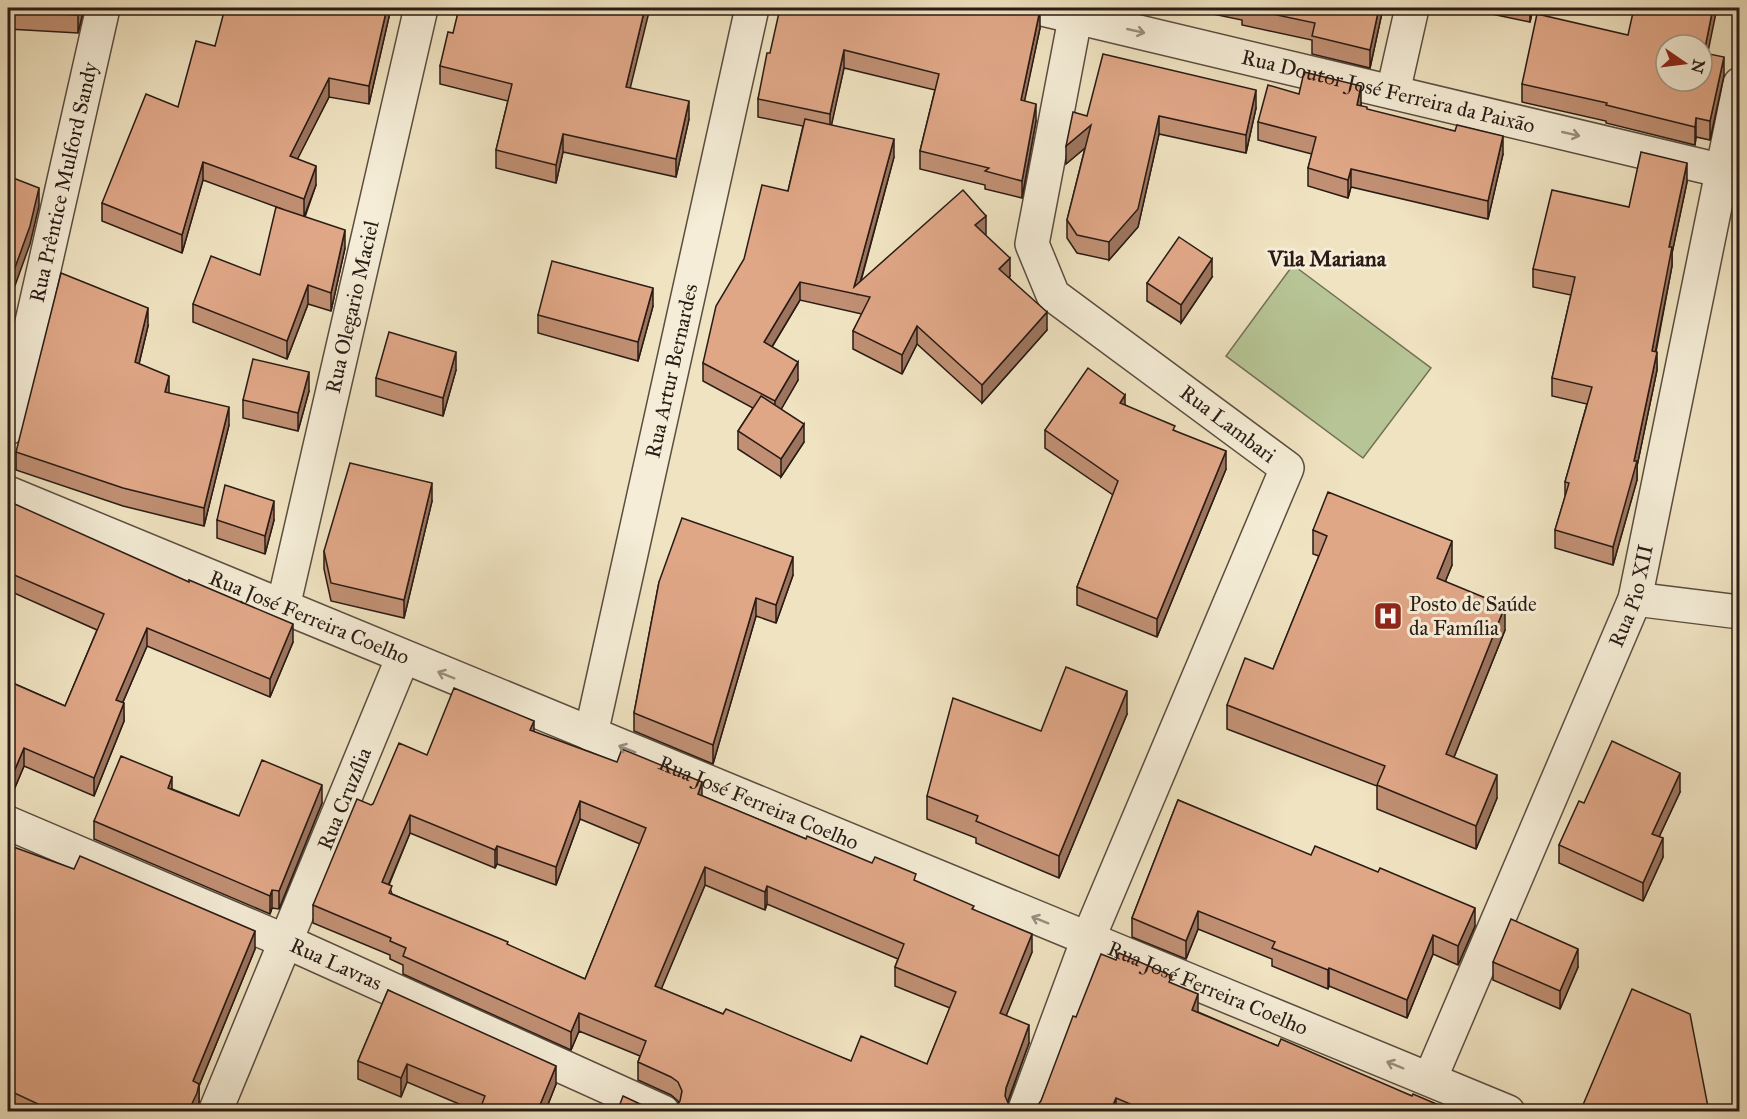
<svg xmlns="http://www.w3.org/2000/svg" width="1747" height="1119" font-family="'IM FELL Great Primer',serif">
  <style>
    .green { fill: #b7c495; stroke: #707055; stroke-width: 1.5 }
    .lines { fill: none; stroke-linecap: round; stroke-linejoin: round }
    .minor-casing { stroke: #5b4d40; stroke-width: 36 }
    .minor { stroke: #f5edd7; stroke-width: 33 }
    .wall { fill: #c19074; stroke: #291b15; stroke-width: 1.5; fill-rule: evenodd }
    .shaded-wall { fill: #9d755e; stroke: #291b15; stroke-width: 1.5 }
    .building { fill: #e0a787; stroke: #291b15; stroke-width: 1.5; fill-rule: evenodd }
    .oneway { stroke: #998e80 }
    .labels { text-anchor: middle; stroke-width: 6; stroke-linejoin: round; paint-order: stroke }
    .street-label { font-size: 21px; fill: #291b15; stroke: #f5edd7 }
    .poi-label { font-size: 21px; fill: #291b15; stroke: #f5edd7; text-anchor: start }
    .neighbourhood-label { font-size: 22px; font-weight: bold; fill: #291b15; stroke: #f5edd7 }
  </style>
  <rect width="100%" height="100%" fill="#f0e3c1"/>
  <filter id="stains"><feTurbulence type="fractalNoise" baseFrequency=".00333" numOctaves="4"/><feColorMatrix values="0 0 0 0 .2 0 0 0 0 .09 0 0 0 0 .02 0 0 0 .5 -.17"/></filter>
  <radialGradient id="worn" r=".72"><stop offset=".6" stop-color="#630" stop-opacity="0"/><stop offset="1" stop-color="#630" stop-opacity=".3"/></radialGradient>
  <path class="green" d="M1293,265L1431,368L1363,458L1226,356Z"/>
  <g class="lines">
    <g class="minor-casing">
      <g id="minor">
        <path id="s1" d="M1038,8L1740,175"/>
        <path d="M1393,92L1412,8"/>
        <path id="s2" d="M8,428L103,8"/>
        <path id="s3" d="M8,493L1508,1112"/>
        <path d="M1635,599L1740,612"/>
        <path id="s4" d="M283,607L421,8"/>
        <path id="s5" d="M591,734L752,8"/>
        <path id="s6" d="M8,823L285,941L663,1112"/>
        <path id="s7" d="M1430,1079L1635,599L1740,84"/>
        <path id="s8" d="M215,1112L403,657"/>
        <path d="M1024,1112L1088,939L1287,468L1053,295L1032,244L1077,8"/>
      </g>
    </g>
    <use href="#minor" class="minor"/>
  </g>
  <g class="wall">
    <path d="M8,8H84L78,33L8,29Z"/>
    <path d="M391,8L369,104L329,97L297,159L316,185L305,217L345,248L331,311L308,304L287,359L193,322V304L260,275L282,209L203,180L182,253L102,221V203L178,107L215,46Z"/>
    <path d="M1184,8H1383L1370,68L1312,54V40L1242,25V20Z"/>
    <path d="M1463,8H1533L1530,22Z"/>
    <path d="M1040,28L1024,101L1036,121L1022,198L985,189V185L920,169V151L935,90L844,68L831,125L894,157L861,281L986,234L985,235L1010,276L1009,277L1047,330L982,403L917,344L902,374L853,349V331L862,314L800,300L772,347L798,380L781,409L804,442L781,477L738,449V431L753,408L703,381V363L788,191L803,126L758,117V99L770,53Z"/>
    <path d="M453,33L630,88L689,119L676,177L563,152L556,183L496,168V150L508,101L440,84V66Z"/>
    <path d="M1628,35L1707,53L1724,75L1710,140L1696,137L1695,145L1606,123V121L1522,102V84Z"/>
    <path d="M1299,94L1361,104V106L1367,110L1503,154L1488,219L1351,187L1348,198L1308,186V168L1312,154L1258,140V122Z"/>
    <path d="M1256,108L1246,153L1159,134L1138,227L1109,260L1077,253L1067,238V220L1085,148L1066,164L1087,116Z"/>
    <path d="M1687,182L1672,253V266L1656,352L1657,370L1637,466V480L1613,565L1555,548V530L1565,497V482L1587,404L1552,396V378L1571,295L1533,287V269L1629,207Z"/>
    <path d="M1212,277L1181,323L1147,301V283Z"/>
    <path d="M653,306L638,361L538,333V315Z"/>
    <path d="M148,326L139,364L169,393L229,425L204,526L123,506L16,470V452Z"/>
    <path d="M456,370L443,416L376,396V378Z"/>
    <path d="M309,391L298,431L243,418V400Z"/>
    <path d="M1125,405L1175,431L1226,469L1157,637L1077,605V587L1113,495L1045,448V430Z"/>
    <path d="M8,501L293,642L270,697L147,646L123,702L124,721L94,796L24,766L8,804V681L65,706L97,630L12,592L8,604Z"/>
    <path d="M432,501L404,618L331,601L324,569V551Z"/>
    <path d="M217,520H274L265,554L217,538Z"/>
    <path d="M1313,530L1452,565L1445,582L1505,630L1454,757L1497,798L1476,849L1377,809V786L1227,729V705L1273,669L1319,556L1313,554Z"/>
    <path d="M793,575L776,623L756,616L713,764L634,731V713L659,582Z"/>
    <path d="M1127,714L1059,878L976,843V838L927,819V796L1041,731Z"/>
    <path d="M534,732L702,796L806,839L916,882L974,910L1032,952L1006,1015L1029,1043L1008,1102L674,1109L679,1103L678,1101L671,1095L638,1080V1062L640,1056L579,1031L571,1050L403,974V965L390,959V955L313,923V905L371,805L373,804L427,755ZM580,819L640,844L585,979L392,894L389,885L410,833L495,868L497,864L556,885ZM705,885L765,910L767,904L898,959L895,967V986L950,1008L927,1064L851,1061L723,1014L661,989Z"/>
    <path d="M172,789L239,816L322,803L279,909L272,908L270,914L94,839V821Z"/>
    <path d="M1680,792L1659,837L1663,857L1643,901L1559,863V845L1584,803Z"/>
    <path d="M1178,800L1475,926L1458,965L1433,954L1407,1018L1329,986L1328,989L1272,966V959L1198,929L1186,959L1132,937V918Z"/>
    <path d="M8,845L255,949L199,1086V1102L196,1112H16L8,1108Z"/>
    <path d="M1493,962L1578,967L1560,1009L1493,980Z"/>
    <path d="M1172,984L1198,1012L1278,1046L1455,1112H1029L1035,1109L1041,1101L1076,1017Z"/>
    <path d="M388,990L556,1084L545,1112H478L407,1082L401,1097L358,1079V1061Z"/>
  </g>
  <g class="shaded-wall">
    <path d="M80,8H84L78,33V15Z"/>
    <path d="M387,8H391L369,104V86Z"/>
    <path d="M645,8H650L626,105V87Z"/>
    <path d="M1379,8H1383L1370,68V50Z"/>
    <path d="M1530,8H1533L1530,22Z"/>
    <path d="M1713,8H1717L1704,71V53Z"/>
    <path d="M1040,10V28L1021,118V100Z"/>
    <path d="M844,50V68L830,132V114Z"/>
    <path d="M1724,57V75L1710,140V121Z"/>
    <path d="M329,78V97L290,174V156Z"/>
    <path d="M1361,86V104L1357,123V105Z"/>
    <path d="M1256,90V108L1246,153V135Z"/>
    <path d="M689,101V119L676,177V159Z"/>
    <path d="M1036,104V121L1022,198V181Z"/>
    <path d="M1159,116V134L1138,227L1109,260V242Z"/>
    <path d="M1696,118V137L1695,145V127Z"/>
    <path d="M1091,125V143L1066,164V146Z"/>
    <path d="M563,134V152L556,183V165Z"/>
    <path d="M1503,136V154L1488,219V201Z"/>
    <path d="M894,139V157L857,294L854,287Z"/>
    <path d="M203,162V180L182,253V235Z"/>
    <path d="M1687,163V182L1672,253V266L1652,369V351L1669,247Z"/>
    <path d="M316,166V185L304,217V199Z"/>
    <path d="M1351,169V187L1348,198V180Z"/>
    <path d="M39,188V206L30,244L8,305V287Z"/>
    <path d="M986,216V234L975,244V225Z"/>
    <path d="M345,230V248L331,311V293Z"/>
    <path d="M1010,258V276L999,287V269Z"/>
    <path d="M1212,259V277L1181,323V305Z"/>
    <path d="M800,282V300L764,360V342Z"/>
    <path d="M308,285V304L287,359V341Z"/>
    <path d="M653,288V306L638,361V342Z"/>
    <path d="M148,308V326L135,380V362Z"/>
    <path d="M1047,312V330L982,403V385Z"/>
    <path d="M917,326V344L902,374V355Z"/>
    <path d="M456,352V370L443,416V398Z"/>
    <path d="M1657,352V370L1637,466V480L1613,565V547L1634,461Z"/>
    <path d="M798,362V380L775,420V401Z"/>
    <path d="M309,372V391L298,431V413Z"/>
    <path d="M169,376V394L165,392Z"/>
    <path d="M1125,395V413L1120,403Z"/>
    <path d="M229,407V425L204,526V508Z"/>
    <path d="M804,424V442L781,477V459Z"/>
    <path d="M1226,451V469L1157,637V619Z"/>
    <path d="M432,483V501L404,618V600Z"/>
    <path d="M274,501V520L265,554V536Z"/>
    <path d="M1452,541V565L1437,602V578Z"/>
    <path d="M793,557V575L776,623V605Z"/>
    <path d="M12,574V592L8,604V586Z"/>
    <path d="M756,598V616L713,764V745Z"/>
    <path d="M1505,606V630L1446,777V754Z"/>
    <path d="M293,624V642L270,697V679Z"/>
    <path d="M147,628V646L116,718V700Z"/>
    <path d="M1127,691V714L1059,878V856Z"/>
    <path d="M124,703V721L94,796V778Z"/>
    <path d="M534,721V739L530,730Z"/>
    <path d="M24,748V766L8,804V786Z"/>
    <path d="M1680,773V792L1652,852V834Z"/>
    <path d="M1497,775V798L1476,849V826Z"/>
    <path d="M172,777V795L168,788Z"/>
    <path d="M702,782V800L698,794Z"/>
    <path d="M322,785V803L279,909V891Z"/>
    <path d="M580,801V819L556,885V867Z"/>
    <path d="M410,815V833L382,900V882Z"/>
    <path d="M1663,838V857L1643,901V883Z"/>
    <path d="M497,846V864L495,868V850Z"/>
    <path d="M705,867V885L655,1004V986Z"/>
    <path d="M767,886V904L765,910V892Z"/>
    <path d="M272,890V908L270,914V896Z"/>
    <path d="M1475,908V926L1458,965V946Z"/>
    <path d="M1198,911V929L1186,959V941Z"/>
    <path d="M255,931V949L199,1086V1102L197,1111L188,1112L193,1081Z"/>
    <path d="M1032,934V952L1000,1031V1013Z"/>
    <path d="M1433,935V954L1407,1018V1000Z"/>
    <path d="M1578,949V967L1560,1009V991Z"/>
    <path d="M1329,968V986L1328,989V970Z"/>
    <path d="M1198,994V1013L1192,1010Z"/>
    <path d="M579,1013V1031L571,1050V1032Z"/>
    <path d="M1029,1025V1043L1006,1106L1005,1096L1006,1088Z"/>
    <path d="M407,1064V1082L401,1097V1078Z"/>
    <path d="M556,1066V1084L545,1112H537Z"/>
    <path d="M1116,1098V1112H1110Z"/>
  </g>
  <g class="building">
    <path d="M8,8H80L78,15L8,11Z"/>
    <path d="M225,8H387L369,86L329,78L290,156L316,166L304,199L203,162L182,235L102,203L146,94L178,107L196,41L215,46Z"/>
    <path d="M459,8H645L626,87L689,101L676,159L563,134L556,165L496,150L512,84L440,66L448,32L453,33Z"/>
    <path d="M780,8H1034L1040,10L1021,100L1036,104L1022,181L985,171L989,168L920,151L939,74L844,50L830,114L758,99L767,53H770Z"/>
    <path d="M1244,8H1379L1370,50L1312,36L1315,23Z"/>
    <path d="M1634,8H1713L1704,53L1724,57L1710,121L1696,118L1695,127L1606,105L1607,103L1522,84L1537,14L1628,35ZM1666,45H1702V81H1666Z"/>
    <path d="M1103,54L1256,90L1246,135L1159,116L1138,209L1109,242L1077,235L1067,220L1091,125L1066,146L1073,112L1087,116Z"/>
    <path d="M1304,72L1361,86L1357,105L1367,107V109L1455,131L1457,125L1503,136L1488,201L1351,169L1348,180L1308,168L1316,137L1258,122L1268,85L1299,94Z"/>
    <path d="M805,119L894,139L854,287L963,190L986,216L975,225L1010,258L999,269L1047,312L982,385L917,326L902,355L853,331L870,297L800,282L764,342L798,362L775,401L703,363L716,306L744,259L762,185L788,191Z"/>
    <path d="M1641,152L1687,163L1669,247H1672L1652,351L1657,352L1634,461H1637L1613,547L1555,530L1569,483L1565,482L1592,387L1552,378L1575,277L1533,269L1552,190L1629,207Z"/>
    <path d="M8,176L39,188L30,226L8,287Z"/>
    <path d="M276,207L345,230L331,293L308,285L287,341L193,304L211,256L260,275Z"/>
    <path d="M1179,237L1212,259L1181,305L1147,283Z"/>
    <path d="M552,261L653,288L638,342L538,315Z"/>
    <path d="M61,273L148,308L135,362L169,376L165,392L229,407L204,508L123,488L16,452Z"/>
    <path d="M389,332L456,352L443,398L376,378Z"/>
    <path d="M253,359L309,372L298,413L243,400Z"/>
    <path d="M1088,368L1125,395L1120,403L1175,426L1173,430L1226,451L1157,619L1077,587L1118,481L1045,430Z"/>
    <path d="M761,396L804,424L781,459L738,431Z"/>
    <path d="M350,463L432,483L404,600L331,583L324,551Z"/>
    <path d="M225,485L274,501L265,536L217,520Z"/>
    <path d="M1328,492L1452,541L1437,578L1505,606L1446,754L1497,775L1476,826L1377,785L1385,766L1227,705L1245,658L1273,669L1327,536L1313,530Z"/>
    <path d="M8,501L189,582V580L293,624L270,679L147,628L116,700L124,703L94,778L24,748L8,786V681L65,706L104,614L12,574L8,586Z"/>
    <path d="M682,518L793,557L776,605L756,598L713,745L634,713L659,582Z"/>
    <path d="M1066,667L1127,691L1059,856L976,821L978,816L927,796L953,698L1041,731Z"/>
    <path d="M454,688L534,721L530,730L617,762L622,749L702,782L698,794L806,839L807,836L872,863L875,857L916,874L914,880L974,906L972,909L1032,934L1000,1013L1029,1025L1006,1088L1005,1096L1009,1105L1018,1112H667L674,1109L680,1101L682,1091L678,1082L671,1077L638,1062L646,1041L579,1013L571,1032L403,956L406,948L390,941L391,938L313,905L357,799L371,805L373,804L399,743L427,755ZM580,801L646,828L585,979L507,944L508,942L389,893L392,886L382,882L410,815L495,850L497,846L556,867ZM705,867L765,892L767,886L904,944L895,967L956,992L927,1064L861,1036L851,1061L726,1009L723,1014L655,986Z"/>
    <path d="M1612,741L1680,773L1652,834L1663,838L1643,883L1559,845L1579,801L1584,803Z"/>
    <path d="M121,756L172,777L168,788L239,816L262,760L322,785L279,891L272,890L270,896L94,821Z"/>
    <path d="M1178,800L1311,855L1315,846L1378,872L1380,868L1475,908L1458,946L1433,935L1407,1000L1329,968L1328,970L1272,948L1275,942L1198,911L1186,941L1132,918Z"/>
    <path d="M8,845L74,869L80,856L255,931L193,1081L199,1084L197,1093L188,1112H55L8,1090Z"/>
    <path d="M1511,919L1578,949L1560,991L1493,962Z"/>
    <path d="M1119,953L1172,976L1169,982L1198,994L1192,1010L1278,1046L1281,1039L1412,1096L1413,1094L1455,1112H1149L1116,1098L1110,1112H1029L1035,1109L1041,1101L1073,1016L1076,1017L1101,954L1116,960Z"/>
    <path d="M1632,989L1690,1014L1709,1112H1580Z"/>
    <path d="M388,990L556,1066L537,1112H479L485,1096L407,1064L401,1078L358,1061Z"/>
    <path d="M623,1096L655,1111L659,1112H617Z"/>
    <path d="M1468,1107L1478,1112H1466Z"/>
  </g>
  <defs><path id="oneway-shaft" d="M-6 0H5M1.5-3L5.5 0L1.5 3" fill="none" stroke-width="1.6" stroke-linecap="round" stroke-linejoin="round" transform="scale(1.5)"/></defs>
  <g class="oneway">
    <use href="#oneway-shaft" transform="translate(1136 31) rotate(13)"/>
    <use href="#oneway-shaft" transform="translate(1571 134) rotate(13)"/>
    <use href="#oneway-shaft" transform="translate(446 675) rotate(-158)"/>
    <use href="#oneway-shaft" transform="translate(627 749) rotate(-158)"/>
    <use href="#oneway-shaft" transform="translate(1040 920) rotate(-158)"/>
    <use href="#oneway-shaft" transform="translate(1395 1065) rotate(-158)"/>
  </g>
  <defs>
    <g id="hospital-square" transform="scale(1.5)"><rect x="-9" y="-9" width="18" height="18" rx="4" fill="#8f2418" stroke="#f5edd7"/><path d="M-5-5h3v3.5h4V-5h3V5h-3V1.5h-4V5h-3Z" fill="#fff"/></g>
  </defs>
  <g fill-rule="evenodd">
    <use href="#hospital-square" x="1388" y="616"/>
  </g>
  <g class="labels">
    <g class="street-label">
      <text dy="7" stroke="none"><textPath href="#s1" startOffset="360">Rua Doutor José Ferreira da Paixão</textPath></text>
      <text dy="7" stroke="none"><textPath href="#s2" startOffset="252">Rua Prêntice Mulford Sandy</textPath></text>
      <text dy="7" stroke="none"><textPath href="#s4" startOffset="308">Rua Olegario Maciel</textPath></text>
      <text dy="7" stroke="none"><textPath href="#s5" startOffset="372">Rua Artur Bernardes</textPath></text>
      <text transform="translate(1228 424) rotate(37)" y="7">Rua Lambari</text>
      <text dy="7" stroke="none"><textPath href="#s7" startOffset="524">Rua Pio XII</textPath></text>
      <text dy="7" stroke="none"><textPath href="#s3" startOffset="326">Rua José Ferreira Coelho</textPath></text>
      <text dy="7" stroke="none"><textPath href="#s8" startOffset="339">Rua Cruzília</textPath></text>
      <text dy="7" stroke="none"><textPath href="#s3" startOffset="812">Rua José Ferreira Coelho</textPath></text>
      <text dy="7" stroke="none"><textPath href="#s6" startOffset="357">Rua Lavras</textPath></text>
      <text dy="7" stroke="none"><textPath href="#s3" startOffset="1298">Rua José Ferreira Coelho</textPath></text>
    </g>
    <g class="poi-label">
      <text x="1409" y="611">Posto de Saúde<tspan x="1409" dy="24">da Família</tspan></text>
    </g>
    <g class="neighbourhood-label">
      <text x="1327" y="266">Vila Mariana</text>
    </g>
  </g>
  <rect width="1747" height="1119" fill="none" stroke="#f0e3c1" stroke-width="30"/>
  <rect x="9" y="9" width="1729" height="1101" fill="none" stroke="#291b15" stroke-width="3"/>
  <rect x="15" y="15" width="1717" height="1089" fill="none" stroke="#291b15" stroke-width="1.5"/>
  <g transform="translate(1684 63) rotate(104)"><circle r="28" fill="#f5edd7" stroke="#a39989" stroke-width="1.5"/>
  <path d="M0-4.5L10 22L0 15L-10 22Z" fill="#8f2418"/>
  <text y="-9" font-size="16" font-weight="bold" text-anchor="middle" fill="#291b15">N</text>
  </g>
  <rect width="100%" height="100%" filter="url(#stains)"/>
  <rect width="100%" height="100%" fill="url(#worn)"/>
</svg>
